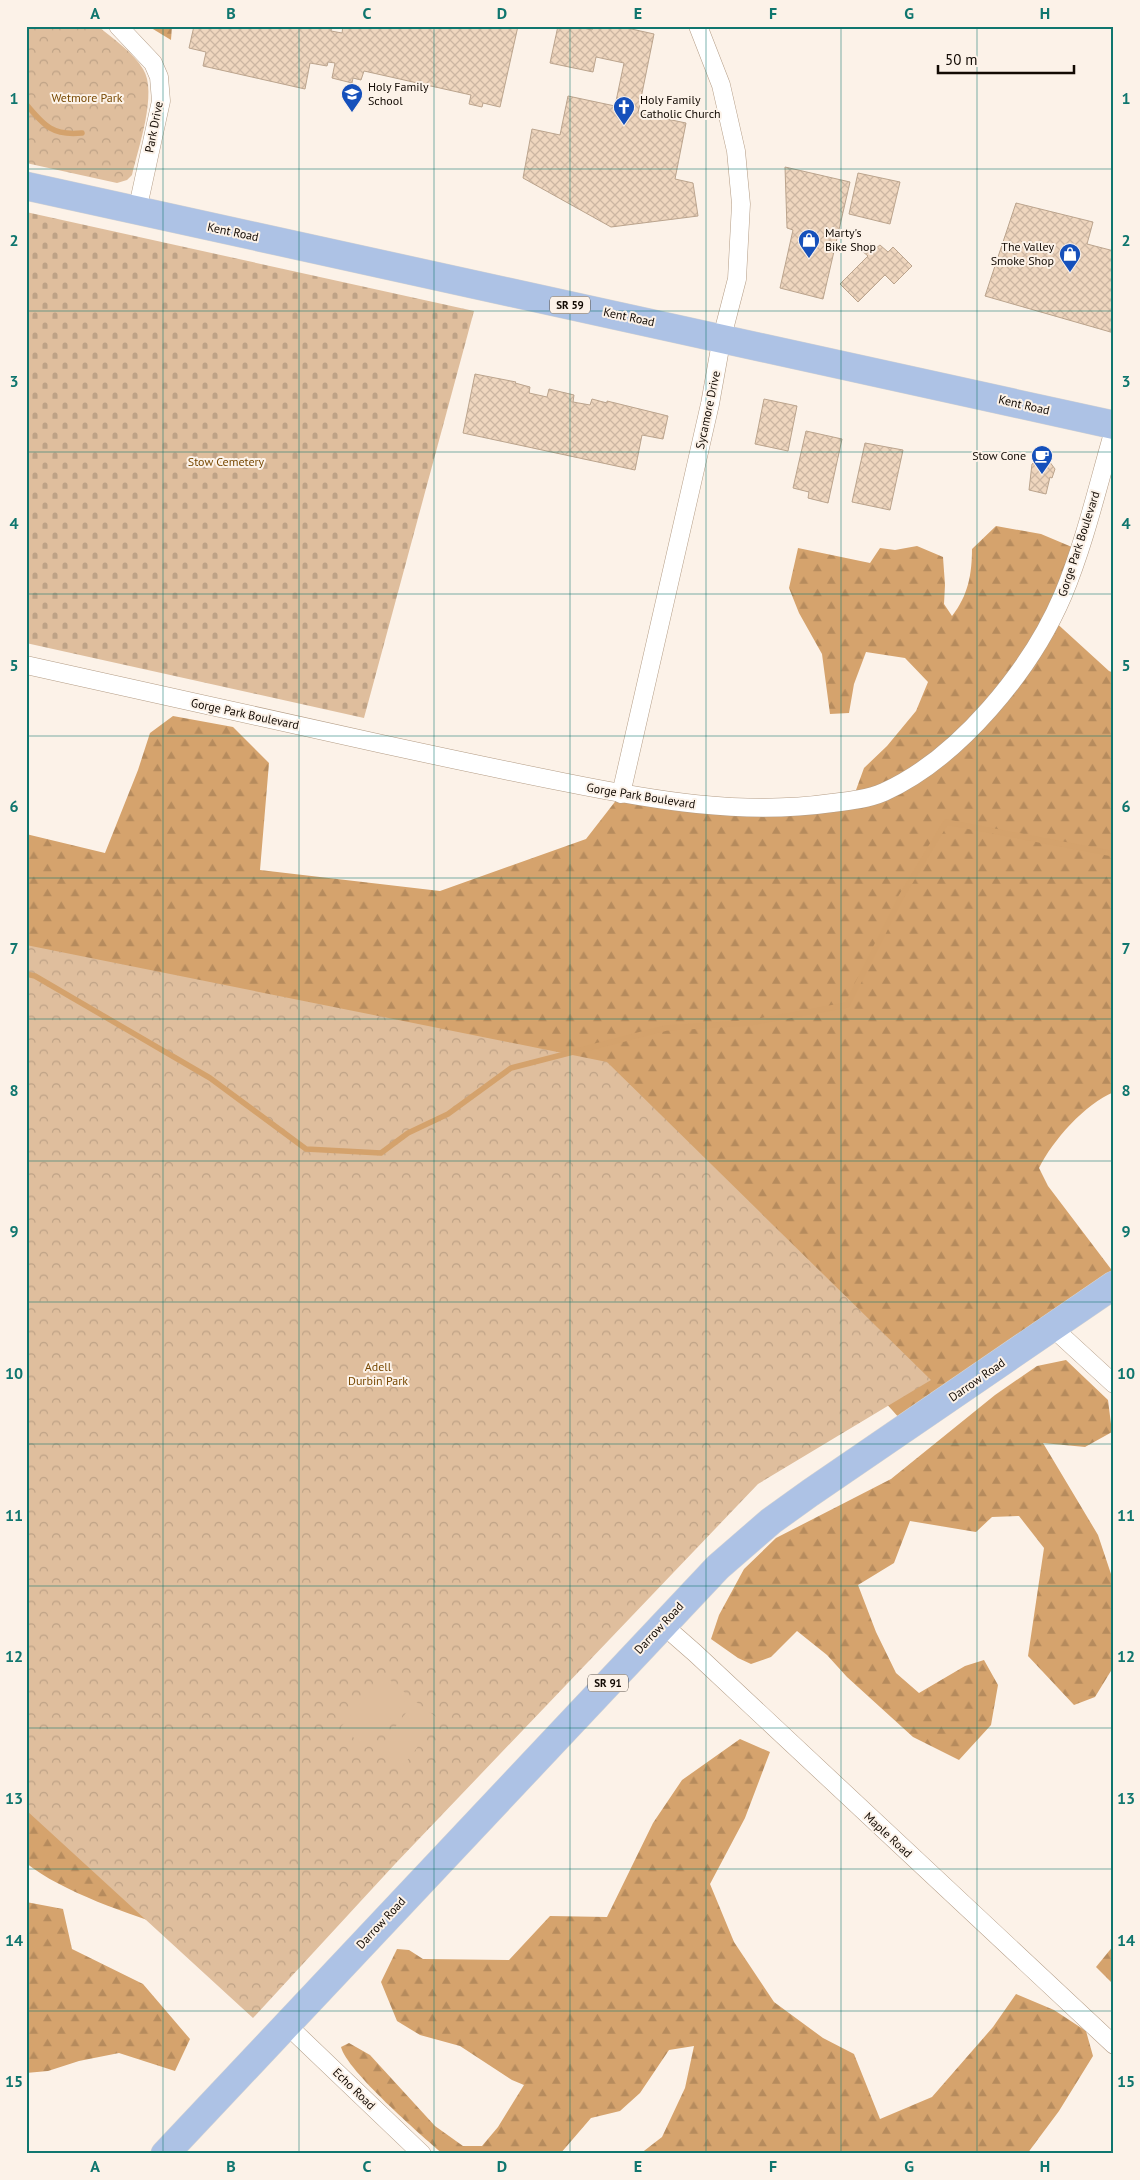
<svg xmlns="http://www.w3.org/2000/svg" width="1140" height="2180" font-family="'PT Sans',sans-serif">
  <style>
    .forest { fill: url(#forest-firs) }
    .cemetery { fill: url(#cemetery-stones) }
    .park { fill: url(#park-crowns) }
    .garden { fill: #dfbe9d }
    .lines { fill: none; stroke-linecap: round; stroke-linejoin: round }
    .stream { stroke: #d4a26c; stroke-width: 5.5 }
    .building { fill: url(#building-cross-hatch); stroke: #bba48d }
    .minor-casing { stroke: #b49d86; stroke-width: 19 }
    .primary-casing { stroke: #d4d3d2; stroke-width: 29 }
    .minor { stroke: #fff; stroke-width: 18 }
    .primary { stroke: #adc2e5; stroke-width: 28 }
    .grid { fill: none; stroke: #0f766e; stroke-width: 1; stroke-opacity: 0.55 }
    .labels { text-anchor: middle; stroke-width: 4; stroke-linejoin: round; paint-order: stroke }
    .shield { fill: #fcf2e8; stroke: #585048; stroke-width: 1 }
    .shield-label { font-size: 11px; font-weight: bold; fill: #120a03 }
    .poi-label { font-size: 12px; fill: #120a03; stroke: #fcf2e8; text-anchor: start }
    .park-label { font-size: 12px; fill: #784903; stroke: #fcf2e8 }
    .street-label { font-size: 12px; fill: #120a03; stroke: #fcf2e8 }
    .neatline { fill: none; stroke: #0f766e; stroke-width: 2 }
    .grid-label { font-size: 16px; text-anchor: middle; font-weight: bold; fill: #0f766e }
  </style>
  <defs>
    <pattern id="forest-firs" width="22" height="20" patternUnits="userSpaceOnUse" patternTransform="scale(1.25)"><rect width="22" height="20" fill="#d5a36d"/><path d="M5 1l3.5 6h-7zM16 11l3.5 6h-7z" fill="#b68b5d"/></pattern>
    <pattern id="cemetery-stones" width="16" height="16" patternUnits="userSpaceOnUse" patternTransform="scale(1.25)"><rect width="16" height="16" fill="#dfbe9d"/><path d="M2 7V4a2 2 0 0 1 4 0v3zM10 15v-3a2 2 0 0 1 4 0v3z" fill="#bea286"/></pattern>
    <pattern id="park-crowns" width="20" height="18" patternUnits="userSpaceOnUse" patternTransform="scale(1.25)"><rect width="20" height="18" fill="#dfbe9d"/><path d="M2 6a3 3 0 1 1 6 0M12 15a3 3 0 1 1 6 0" fill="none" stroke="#bea286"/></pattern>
    <pattern id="building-cross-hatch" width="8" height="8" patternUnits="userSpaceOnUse" patternTransform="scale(1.25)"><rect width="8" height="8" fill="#efd6be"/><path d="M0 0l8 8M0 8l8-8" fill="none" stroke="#ccb6a2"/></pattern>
  </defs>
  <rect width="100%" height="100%" fill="#fcf2e8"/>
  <g class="forest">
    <path d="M148,26H172L171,40Z"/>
    <path d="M996,526L1041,534L1079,550L1052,619L1109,671L1114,673V1092C1085,1104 1053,1140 1039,1168L1048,1186L1114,1273L908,1428L869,1384L175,1929C131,1915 62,1892 26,1863V834L105,853L138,770L150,733L173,716L233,727L269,763L260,870L440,891L586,839L621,794L652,800L852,801L864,768L887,746L916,711L928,682L905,658L866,652L854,684L849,713L830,714L822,654L799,613L789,588L798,548L870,563L880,548L895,550L917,546L943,557L945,585L944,604L952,616C968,596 972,574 972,549Z"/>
    <path d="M1066,1360L1108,1400L1112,1432L1085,1447L1043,1443L1098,1535L1114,1583V1666L1095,1697L1074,1705L1028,1656L1044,1548L1019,1516L992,1517L976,1532L910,1521L894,1563L858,1585L876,1632L896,1673L919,1693L965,1666L984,1660L998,1685L991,1725L959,1760L913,1737L847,1677L827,1655L797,1631L771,1657L751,1664L738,1658L711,1639L719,1615L744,1569L776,1538L891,1479L995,1395L1037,1366Z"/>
    <path d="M740,1739L770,1752L745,1818L710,1884L734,1942L774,2002L823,2038L854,2054L880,2119L932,2097L993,2027L1016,1994L1054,2010L1086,2031L1093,2056L1059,2111L1027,2154H640L662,2137L685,2088L694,2046L669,2050L640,2093L620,2111L591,2118L560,2154H443C421,2135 347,2071 341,2047L349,2043L370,2055L435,2126L463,2146H482L498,2127L524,2085L512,2080L460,2046L420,2035L397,2021L381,1982L397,1949L409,1950L423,1959L509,1960L550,1916L607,1917L653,1823L682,1780Z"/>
    <path d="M26,1902L63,1909L72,1949L143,1984L190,2039L175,2071L119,2053L79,2061L48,2071L26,2073Z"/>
    <path d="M1114,1945V1985L1096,1967Z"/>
  </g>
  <path class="cemetery" d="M26,212L474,311L364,718L26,643Z"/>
  <g class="park">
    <path d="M26,26H98C113,39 133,52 143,69C158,92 138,149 132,175L127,180L117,183L26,163Z"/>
    <path d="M26,945L607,1062L931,1380L758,1484L395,1864L253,2018L26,1810Z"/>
  </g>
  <g class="garden">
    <path d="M384,1675L409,1696L366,1748L341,1727Z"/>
    <path d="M415,1701L439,1719L400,1770L376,1752Z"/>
  </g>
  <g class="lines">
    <g class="stream">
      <path d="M26,104C44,126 53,136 82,133"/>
      <path d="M26,974L35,976L210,1078L306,1149L381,1153L408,1133L448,1114L511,1068L666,1028L749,1023L847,1005L901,897L946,822L1114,854"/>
    </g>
  </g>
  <g class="building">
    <path d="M194,26H332L331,31L342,33L343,26H518L500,107L483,103L482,107L469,104L471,95L364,71L361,80L353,78L352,83L332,78L335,63L328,62L327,66L310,63L305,89L203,66L206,52L189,48Z"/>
    <path d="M558,26H575L592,30L593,26H618L654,34L638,113L686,123L675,179L693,183L698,216L611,227L523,178L532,129L560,135L568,96L615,106L624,63L596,57L593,72L550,63Z"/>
    <path d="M785,167L850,182L823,299L780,288L793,230L787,228Z"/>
    <path d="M858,173L900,182L890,224L849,214Z"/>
    <path d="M1016,203L1093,222L1087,244L1114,251V333L985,296Z"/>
    <path d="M870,243L876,248L880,245L888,252L893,247L912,266L894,284L885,275L858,302L840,284L868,256L862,251Z"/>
    <path d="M475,374L516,382L515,383L530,387L529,393L547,397L549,389L574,395L573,402L590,405L592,399L607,403V401L668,416L663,439L642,435L635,470L463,433Z"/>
    <path d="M764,399L797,406L788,451L755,444Z"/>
    <path d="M806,431L842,439L828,503L808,498L809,492L793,488Z"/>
    <path d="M865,443L903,450L890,510L852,502Z"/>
    <path d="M1040,459L1049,461L1055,469L1052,478L1050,477L1046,494L1029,490L1032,464Z"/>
  </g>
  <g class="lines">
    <g class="minor-casing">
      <g id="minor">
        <path d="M118,26L153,63L159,77L161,101L137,211"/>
        <path d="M26,665C145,691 263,718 382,744C442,757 503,770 563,782C652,800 742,816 832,803C849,801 868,799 884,792C959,758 1031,670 1063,595C1085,542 1098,485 1114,430"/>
        <path d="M621,794L710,404L722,337L737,279L741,204L736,151L721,85L698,26"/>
        <path d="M1053,1328L1114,1384"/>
        <path d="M663,1625L695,1653L1114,2045"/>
        <path d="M286,2024L422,2154"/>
      </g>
    </g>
    <g class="primary-casing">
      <g id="primary">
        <path d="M26,186L1114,425"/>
        <path d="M165,2154L718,1567L771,1521L810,1493L1114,1285"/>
      </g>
    </g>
    <use href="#minor" class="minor"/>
    <use href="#primary" class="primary"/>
  </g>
  <path class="grid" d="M163,26V2154M299,26V2154M434,26V2154M570,26V2154M706,26V2154M841,26V2154M977,26V2154M26,169H1114M26,311H1114M26,452H1114M26,594H1114M26,736H1114M26,878H1114M26,1019H1114M26,1161H1114M26,1302H1114M26,1444H1114M26,1586H1114M26,1728H1114M26,1869H1114M26,2011H1114"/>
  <defs>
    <g id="school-pin" transform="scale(1.125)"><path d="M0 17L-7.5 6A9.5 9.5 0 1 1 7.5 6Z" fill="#1550bb" stroke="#fcf2e8"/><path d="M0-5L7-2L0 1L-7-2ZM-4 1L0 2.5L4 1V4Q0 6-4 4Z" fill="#fff"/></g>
    <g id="church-pin" transform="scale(1.125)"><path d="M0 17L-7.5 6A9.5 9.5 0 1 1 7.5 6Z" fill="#1550bb" stroke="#fcf2e8"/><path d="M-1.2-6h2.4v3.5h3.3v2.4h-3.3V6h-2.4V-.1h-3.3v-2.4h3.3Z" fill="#fff"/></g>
    <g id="shop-pin" transform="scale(1.125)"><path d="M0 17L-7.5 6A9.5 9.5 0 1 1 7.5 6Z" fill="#1550bb" stroke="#fcf2e8"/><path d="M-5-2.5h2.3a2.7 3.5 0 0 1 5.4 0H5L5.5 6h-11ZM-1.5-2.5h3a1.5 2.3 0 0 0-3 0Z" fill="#fff"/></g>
    <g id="cafe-pin" transform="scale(1.125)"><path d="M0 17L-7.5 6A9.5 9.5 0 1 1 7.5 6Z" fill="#1550bb" stroke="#fcf2e8"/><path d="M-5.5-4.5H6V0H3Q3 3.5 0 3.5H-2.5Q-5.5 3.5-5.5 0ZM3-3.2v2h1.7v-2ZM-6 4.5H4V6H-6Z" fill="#fff"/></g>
  </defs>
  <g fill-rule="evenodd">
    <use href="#school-pin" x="352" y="94"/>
    <use href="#church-pin" x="624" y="107"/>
    <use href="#shop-pin" x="809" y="240"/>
    <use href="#shop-pin" x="1070" y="254"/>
    <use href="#cafe-pin" x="1042" y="456"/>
  </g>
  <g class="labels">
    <g class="shield">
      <rect x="550" y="296.5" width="40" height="17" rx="4"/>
      <rect x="588" y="1674.5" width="40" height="17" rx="4"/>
    </g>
    <g class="shield-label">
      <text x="570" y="309">SR 59</text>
      <text x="608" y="1687">SR 91</text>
    </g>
    <g class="poi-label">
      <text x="368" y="91">Holy Family<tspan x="368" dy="14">School</tspan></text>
      <text x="640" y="104">Holy Family<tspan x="640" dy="14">Catholic Church</tspan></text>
      <text x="825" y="237">Marty's<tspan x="825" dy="14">Bike Shop</tspan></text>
      <text x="1054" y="251" text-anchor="end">The Valley<tspan x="1054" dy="14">Smoke Shop</tspan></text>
      <text x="1026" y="460" text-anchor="end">Stow Cone</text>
    </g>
    <g class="park-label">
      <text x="87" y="102">Wetmore Park</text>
      <text x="226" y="466">Stow Cemetery</text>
      <text x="378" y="1371">Adell<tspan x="378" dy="14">Durbin Park</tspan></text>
    </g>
    <g class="street-label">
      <text transform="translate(154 127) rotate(-79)" y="4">Park Drive</text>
      <text transform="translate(233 232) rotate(12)" y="4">Kent Road</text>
      <text transform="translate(629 317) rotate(12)" y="4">Kent Road</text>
      <text transform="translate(1024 405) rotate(13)" y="4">Kent Road</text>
      <text transform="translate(708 410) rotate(-78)" y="4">Sycamore Drive</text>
      <text transform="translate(1079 544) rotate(-72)" y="4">Gorge Park Boulevard</text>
      <text transform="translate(245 714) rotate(12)" y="4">Gorge Park Boulevard</text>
      <text transform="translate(641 796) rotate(9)" y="4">Gorge Park Boulevard</text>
      <text transform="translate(977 1380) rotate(-35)" y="4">Darrow Road</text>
      <text transform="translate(659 1628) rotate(-47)" y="4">Darrow Road</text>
      <text transform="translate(888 1835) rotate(43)" y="4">Maple Road</text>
      <text transform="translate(381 1923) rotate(-47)" y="4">Darrow Road</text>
      <text transform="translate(354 2089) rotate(44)" y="4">Echo Road</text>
    </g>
  </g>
  <rect width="1140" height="2180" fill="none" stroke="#fcf2e8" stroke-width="55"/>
  <path d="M938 65v8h136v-8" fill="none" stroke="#120a03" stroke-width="2.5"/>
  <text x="945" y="65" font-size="15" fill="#120a03" stroke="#fcf2e8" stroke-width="4" paint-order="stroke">50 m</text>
  <rect x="28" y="28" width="1084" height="2124" class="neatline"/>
  <g class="grid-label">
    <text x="95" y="19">A</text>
    <text x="231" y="19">B</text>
    <text x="367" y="19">C</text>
    <text x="502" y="19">D</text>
    <text x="638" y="19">E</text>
    <text x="773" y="19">F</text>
    <text x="909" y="19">G</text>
    <text x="1045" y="19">H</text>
    <text x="14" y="104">1</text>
    <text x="1126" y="104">1</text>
    <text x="14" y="246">2</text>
    <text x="1126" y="246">2</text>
    <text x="14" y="387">3</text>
    <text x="1126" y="387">3</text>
    <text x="14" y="529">4</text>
    <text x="1126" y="529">4</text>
    <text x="14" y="671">5</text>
    <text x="1126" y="671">5</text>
    <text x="14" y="812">6</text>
    <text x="1126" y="812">6</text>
    <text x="14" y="954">7</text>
    <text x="1126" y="954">7</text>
    <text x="14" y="1096">8</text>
    <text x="1126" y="1096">8</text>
    <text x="14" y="1237">9</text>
    <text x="1126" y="1237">9</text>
    <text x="14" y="1379">10</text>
    <text x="1126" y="1379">10</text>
    <text x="14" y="1521">11</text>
    <text x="1126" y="1521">11</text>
    <text x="14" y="1662">12</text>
    <text x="1126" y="1662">12</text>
    <text x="14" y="1804">13</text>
    <text x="1126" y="1804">13</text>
    <text x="14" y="1946">14</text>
    <text x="1126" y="1946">14</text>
    <text x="14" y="2087">15</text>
    <text x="1126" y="2087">15</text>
    <text x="95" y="2172">A</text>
    <text x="231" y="2172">B</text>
    <text x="367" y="2172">C</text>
    <text x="502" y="2172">D</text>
    <text x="638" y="2172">E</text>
    <text x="773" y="2172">F</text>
    <text x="909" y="2172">G</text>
    <text x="1045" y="2172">H</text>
  </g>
</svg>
